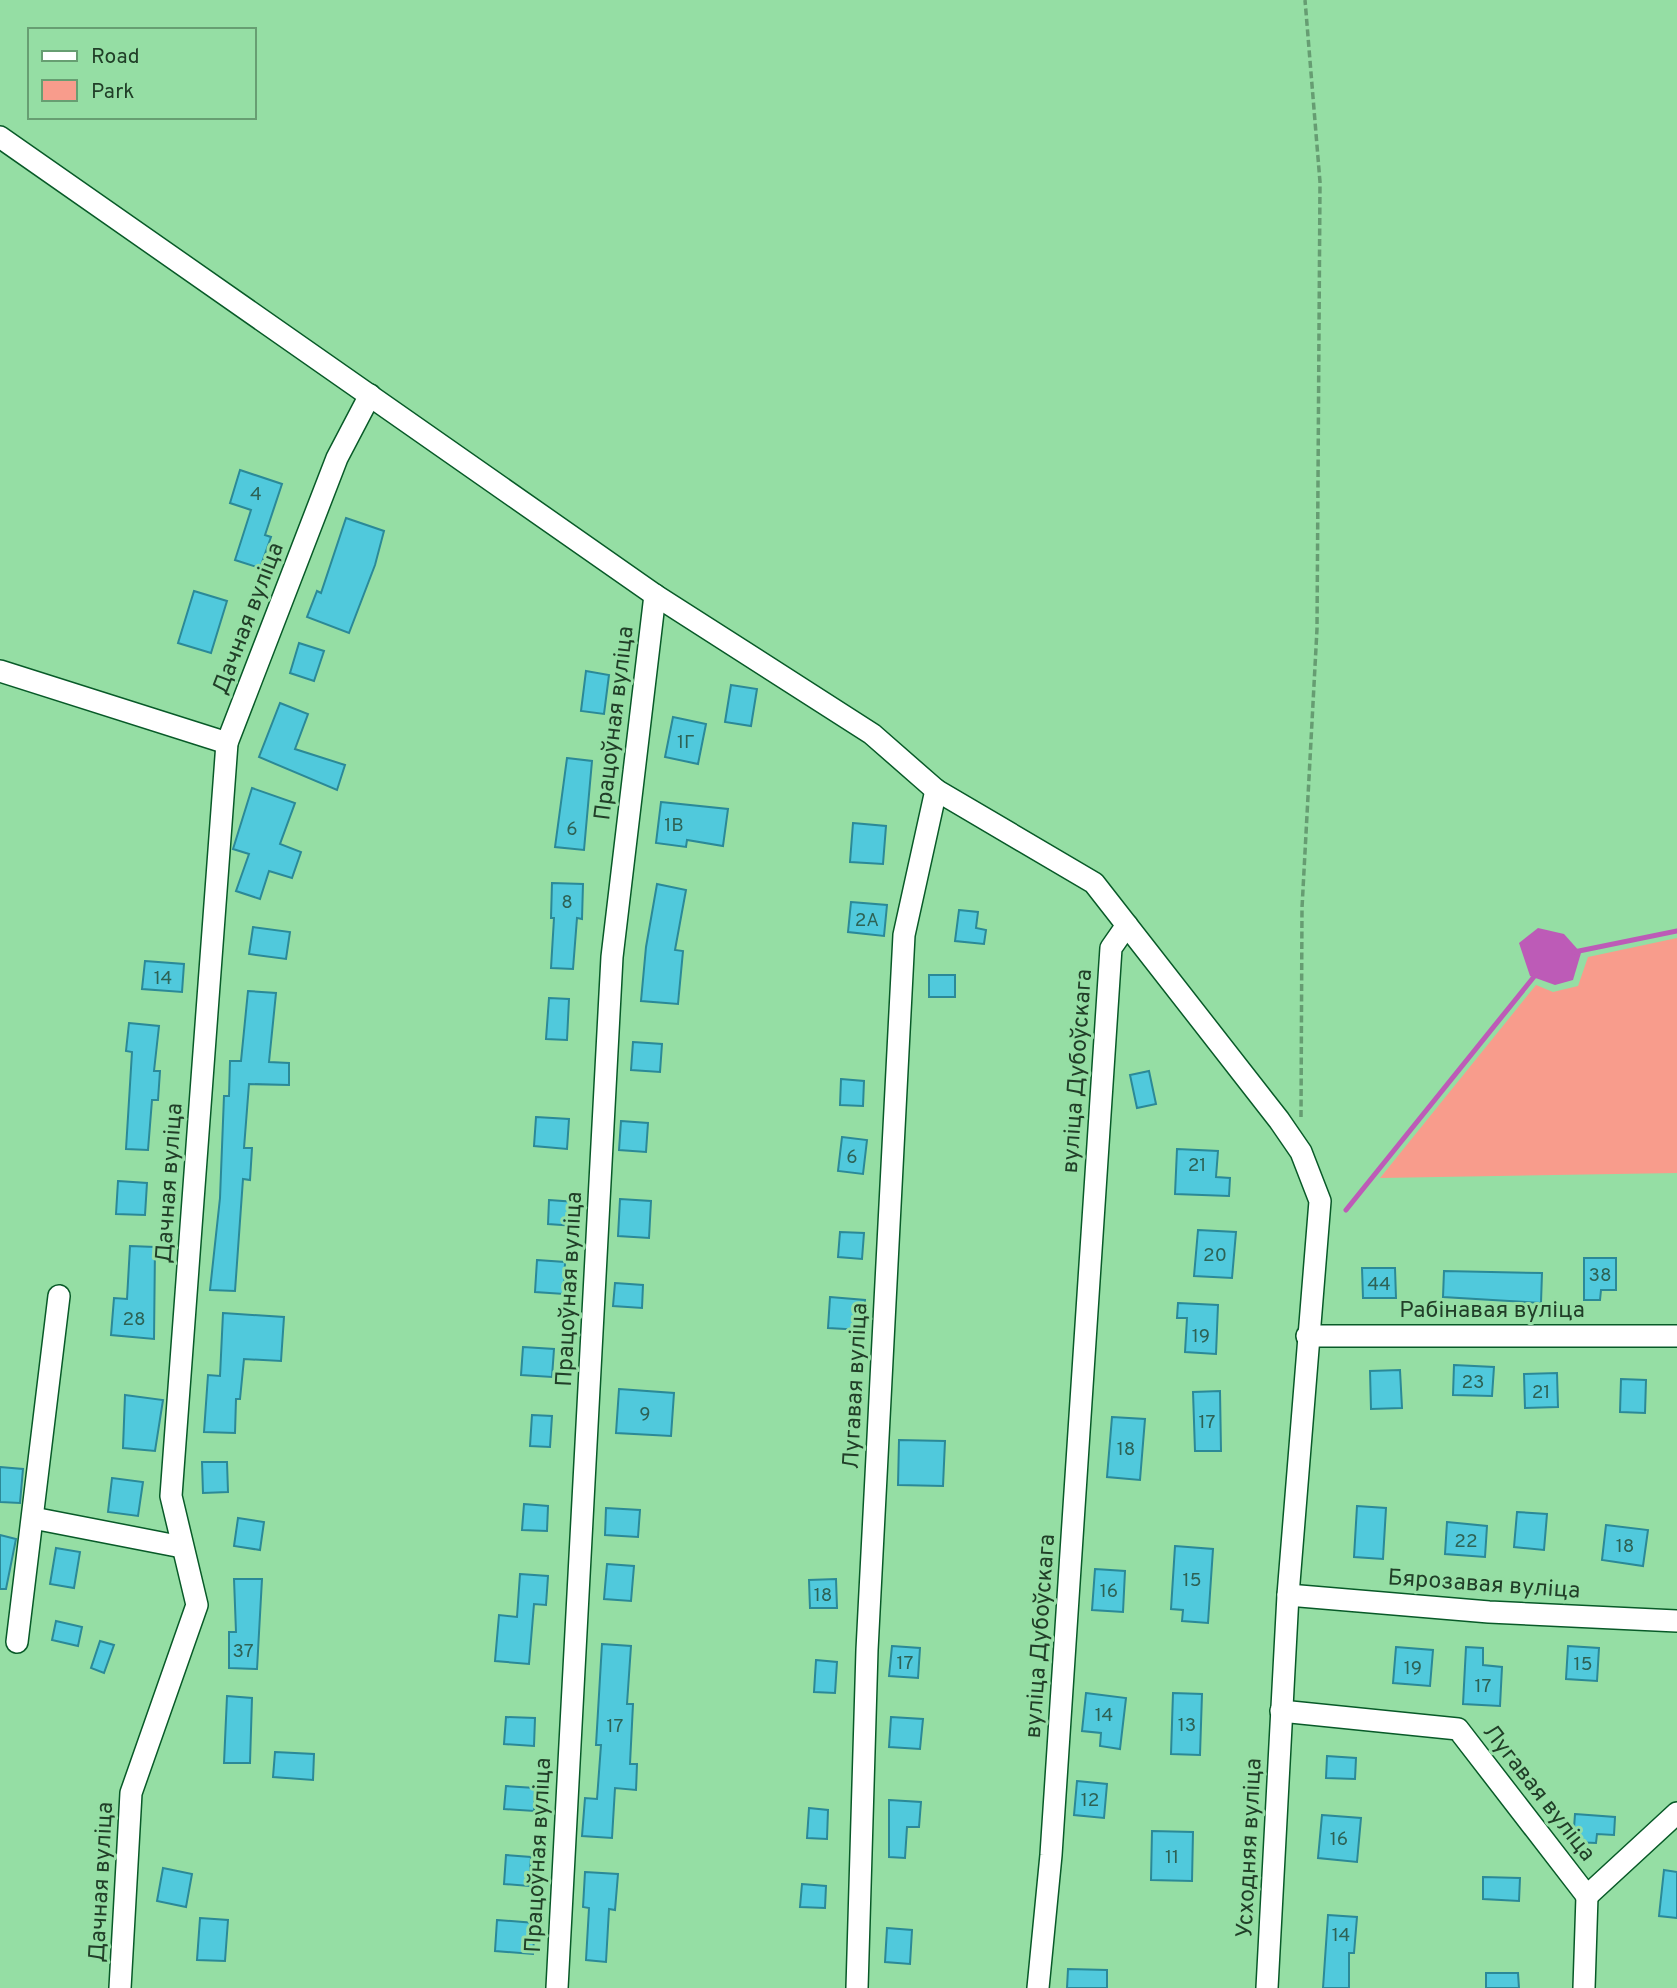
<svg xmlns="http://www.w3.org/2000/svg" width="1677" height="1988" font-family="Overpass,sans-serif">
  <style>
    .green { fill: #f89c8c }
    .water { fill: #bd5bb7 }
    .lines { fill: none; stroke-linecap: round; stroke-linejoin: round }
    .stream { stroke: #bd5bb7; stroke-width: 5 }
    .building { fill: #50c9dc; stroke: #2b8997; stroke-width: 2 }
    .minor-casing { stroke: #085a28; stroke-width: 24 }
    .path { stroke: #669d72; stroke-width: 3.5; stroke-dasharray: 7 3.5; stroke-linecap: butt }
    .minor { stroke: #fff; stroke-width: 21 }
    .labels { text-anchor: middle; stroke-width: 6; stroke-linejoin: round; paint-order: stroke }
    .number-label { font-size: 19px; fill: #2d6255 }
    .street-label { font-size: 23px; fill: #213f28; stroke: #95dea4 }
  </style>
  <rect width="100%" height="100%" fill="#95dea4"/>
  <path class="green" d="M1677,938V1173L1380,1178L1536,985L1553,992L1578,986L1588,957Z"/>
  <path class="water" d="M1538,928L1564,934L1581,953L1573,980L1555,985L1530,976L1519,943Z"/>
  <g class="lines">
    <g class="stream">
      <path d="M1574,952L1677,931"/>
      <path d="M1346,1210L1537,973"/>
    </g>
  </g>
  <g class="building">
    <path d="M240,470L282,484L265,535L271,537L260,568L235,560L251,510L230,503Z"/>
    <path d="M346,518L384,531L375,565L349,633L307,617L317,591L321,593Z"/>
    <path d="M194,591L227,601L211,653L178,643Z"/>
    <path d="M299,643L324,651L314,681L290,673Z"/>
    <path d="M586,671L609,675L604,714L581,711Z"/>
    <path d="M731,685L757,689L751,726L725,722Z"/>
    <path d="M280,703L308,714L295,749L345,765L337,790L259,757Z"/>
    <path d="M673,717L706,724L698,764L665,757Z"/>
    <path d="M567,758L592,761L584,850L555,847Z"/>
    <path d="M252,788L295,803L280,844L301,852L292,878L269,871L260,899L236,891L249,854L233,849Z"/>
    <path d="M661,802L728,809L723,846L687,840L686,847L656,843Z"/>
    <path d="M853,823L886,826L883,864L850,862Z"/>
    <path d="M552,883L583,884L582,919L577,918L573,969L551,968L554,918H551Z"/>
    <path d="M657,884L686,890L675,950L683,951L678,1004L641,1001L646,947Z"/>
    <path d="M851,902L887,905L884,936L848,932Z"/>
    <path d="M959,910L978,912L976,928L986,930L984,944L955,941Z"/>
    <path d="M253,927L290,932L286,959L249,954Z"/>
    <path d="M145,961L184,964L182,992L142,989Z"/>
    <rect x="929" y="975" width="26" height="22"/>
    <path d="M248,991L276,993L269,1062L289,1063V1085L249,1084L244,1148H252L250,1180L243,1179L235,1291L210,1290L220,1198L224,1096H229L230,1061H241Z"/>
    <path d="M549,998L569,999L567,1040L546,1039Z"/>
    <path d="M129,1023L159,1026L154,1071H160L158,1100H152L148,1150L126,1149L132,1052L126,1051Z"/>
    <path d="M633,1042L662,1044L660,1072L631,1070Z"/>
    <path d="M1149,1071L1156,1104L1137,1108L1130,1075Z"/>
    <path d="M841,1079L864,1081L863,1106L840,1105Z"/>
    <path d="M536,1117L569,1119L567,1149L534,1146Z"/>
    <path d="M621,1121L648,1123L646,1152L619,1150Z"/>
    <path d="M842,1137L867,1140L863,1174L838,1171Z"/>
    <path d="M1177,1149L1218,1151L1216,1177L1230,1178L1229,1196L1175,1194Z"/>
    <path d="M118,1181L147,1183L145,1215L116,1214Z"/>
    <path d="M620,1199L651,1201L649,1238L618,1236Z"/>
    <path d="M549,1200L576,1202L575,1226L548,1224Z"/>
    <path d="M1198,1230L1236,1232L1232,1278L1194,1276Z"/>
    <path d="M840,1232L864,1233L862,1259L838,1257Z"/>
    <path d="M130,1246L155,1247L154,1339L111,1335L114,1298L127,1299Z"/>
    <path d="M1584,1258H1616V1290H1601L1600,1300H1584Z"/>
    <path d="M537,1260L565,1262L564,1294L535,1292Z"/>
    <path d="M1362,1268H1395L1396,1298H1363Z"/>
    <path d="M1444,1271L1542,1273L1541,1303L1443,1297Z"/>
    <path d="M615,1283L643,1285L642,1308L613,1306Z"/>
    <path d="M830,1297L865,1300L863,1330L828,1328Z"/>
    <path d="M1178,1303L1218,1305L1216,1354L1185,1352L1187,1318H1177Z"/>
    <path d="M223,1313L284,1317L281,1361L244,1359L240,1399H236L235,1433L204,1432L208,1375L220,1376Z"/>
    <path d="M523,1347L554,1349L552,1377L521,1375Z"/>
    <path d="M1454,1365L1494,1367L1492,1396L1453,1395Z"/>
    <path d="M1400,1370L1402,1408L1371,1409L1370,1371Z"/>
    <path d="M1557,1373L1558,1407L1525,1408L1524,1374Z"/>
    <path d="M1621,1379L1646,1380L1645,1413L1620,1412Z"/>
    <path d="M619,1389L674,1393L671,1436L616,1433Z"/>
    <path d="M1220,1391L1221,1451H1195L1193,1392Z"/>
    <path d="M125,1395L163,1400L155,1451L123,1448Z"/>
    <path d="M532,1415L552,1416L550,1447L530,1446Z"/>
    <path d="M1112,1417L1145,1419L1140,1480L1107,1477Z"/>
    <path d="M899,1440L945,1441L943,1486L898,1485Z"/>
    <path d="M202,1462H227L228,1492L203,1493Z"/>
    <path d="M0,1467L23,1469L20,1503L0,1502Z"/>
    <path d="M112,1478L143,1482L138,1516L108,1512Z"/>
    <path d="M524,1504L548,1506L547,1531L522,1530Z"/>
    <path d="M1357,1506L1386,1508L1383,1559L1354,1557Z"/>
    <path d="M606,1508L640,1510L638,1537L605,1535Z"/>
    <path d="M1517,1512L1547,1514L1544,1550L1514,1547Z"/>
    <path d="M238,1518L264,1522L260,1550L234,1546Z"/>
    <path d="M1447,1522L1487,1526L1485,1557L1445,1554Z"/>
    <path d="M1606,1525L1648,1530L1643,1566L1602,1560Z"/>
    <path d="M0,1535L16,1539L6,1589H0Z"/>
    <path d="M1175,1546L1213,1549L1208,1623L1182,1621L1183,1610L1171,1609Z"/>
    <path d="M56,1548L80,1552L74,1588L50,1584Z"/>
    <path d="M607,1564L634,1566L631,1601L604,1599Z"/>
    <path d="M1095,1569L1125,1571L1123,1612L1092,1610Z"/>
    <path d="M520,1574L548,1576L546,1605L534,1604L529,1664L495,1661L499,1615L517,1617Z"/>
    <path d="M234,1579H262L257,1669L229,1668V1632H236Z"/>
    <path d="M836,1579L837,1608H810L809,1580Z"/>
    <path d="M56,1621L82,1627L78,1646L52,1640Z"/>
    <path d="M100,1641L114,1645L104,1673L91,1668Z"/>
    <path d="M602,1644L631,1646L627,1704H633L630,1764H637L636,1790L615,1788L612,1838L582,1836L585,1798L597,1799L601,1745H596Z"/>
    <path d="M892,1646L920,1648L918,1678L889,1676Z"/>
    <path d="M1568,1646L1599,1648L1597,1681L1566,1679Z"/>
    <path d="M1396,1647L1433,1650L1430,1686L1393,1683Z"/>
    <path d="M1466,1647L1483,1648V1665L1502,1667L1500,1706L1463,1704Z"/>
    <path d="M816,1660L837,1662L835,1693L814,1692Z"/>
    <path d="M1086,1693L1126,1698L1120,1749L1100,1746L1101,1733L1082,1731Z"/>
    <path d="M1173,1693L1202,1694L1200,1755L1171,1754Z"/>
    <path d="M227,1696L252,1698L250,1763H224Z"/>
    <path d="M506,1717L535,1718L534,1746L504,1744Z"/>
    <path d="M891,1717L923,1719L920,1749L889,1747Z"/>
    <path d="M275,1752L314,1754L313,1780L273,1777Z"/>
    <path d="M1327,1756L1356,1758L1355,1779L1326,1778Z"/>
    <path d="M1077,1781L1107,1784L1104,1818L1074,1815Z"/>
    <path d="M506,1786L535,1788L534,1811L504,1809Z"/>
    <path d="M889,1800L921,1802L919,1827H907L905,1858L889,1857Z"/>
    <path d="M809,1808L828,1810L827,1839L807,1838Z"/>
    <path d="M1575,1814L1615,1817L1614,1835L1597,1834L1596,1843L1573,1842Z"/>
    <path d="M1322,1815L1361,1818L1357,1862L1318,1858Z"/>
    <path d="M1152,1831L1193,1832L1192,1881L1151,1880Z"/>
    <path d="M506,1855L531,1857L529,1886L504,1884Z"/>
    <path d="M163,1868L192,1874L186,1907L157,1901Z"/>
    <path d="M1664,1870L1677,1872V1918L1659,1916Z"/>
    <path d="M585,1872L618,1874L615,1910L609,1909L606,1962L586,1960L589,1908L583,1907Z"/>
    <path d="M1483,1877L1520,1878L1519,1901L1483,1899Z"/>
    <path d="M802,1884L826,1886L825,1908L800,1907Z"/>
    <path d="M1328,1915L1357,1917L1354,1953H1349V1988H1323Z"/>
    <path d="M200,1918L228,1920L225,1961L197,1960Z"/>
    <path d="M497,1920L535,1923L533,1954L495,1951Z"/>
    <path d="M887,1928L912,1930L910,1964L885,1962Z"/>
    <path d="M1068,1969L1107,1970V1988H1067Z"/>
    <path d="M1486,1973H1518L1519,1988H1486Z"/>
  </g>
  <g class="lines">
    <g class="minor-casing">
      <g id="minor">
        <path d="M0,137L655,595L872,734L936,790L1094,883L1279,1120L1301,1152L1320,1201L1288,1595L1267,1988"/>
        <path d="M0,671L227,743"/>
        <path d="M1307,1336H1677"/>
        <path d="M33,1518L182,1547"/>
        <path d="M1288,1595L1489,1612L1677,1621"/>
        <path d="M17,1642L59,1296"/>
        <path d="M1281,1711L1458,1729L1587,1896L1677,1813"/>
        <path d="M120,1988L131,1793L197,1605L171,1496L227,743L337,458L370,395"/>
        <path d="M557,1988L612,957L655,595"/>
        <path d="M857,1988L867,1650L904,935L936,790"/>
        <path d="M1038,1988L1051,1855L1111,948L1127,925"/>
        <path d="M1584,1988L1587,1896"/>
      </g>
    </g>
    <path class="path" d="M1301,1117L1302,908L1317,629L1320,182L1305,0"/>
    <use href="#minor" class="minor"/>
  </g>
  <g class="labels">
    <g class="number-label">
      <text x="256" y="500">4</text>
      <text x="686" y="748">1Г</text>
      <text x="674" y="831">1В</text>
      <text x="572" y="835">6</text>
      <text x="567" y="908">8</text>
      <text x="867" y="926">2А</text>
      <text x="163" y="984">14</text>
      <text x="852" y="1163">6</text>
      <text x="1197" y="1171">21</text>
      <text x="1215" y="1261">20</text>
      <text x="1600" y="1281">38</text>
      <text x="1379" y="1290">44</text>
      <text x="134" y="1325">28</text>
      <text x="1201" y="1342">19</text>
      <text x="1473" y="1388">23</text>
      <text x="1541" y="1398">21</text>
      <text x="645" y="1420">9</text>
      <text x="1207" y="1428">17</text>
      <text x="1126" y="1455">18</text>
      <text x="1466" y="1547">22</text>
      <text x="1625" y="1552">18</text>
      <text x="1192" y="1586">15</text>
      <text x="1109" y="1597">16</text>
      <text x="823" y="1601">18</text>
      <text x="243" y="1657">37</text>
      <text x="905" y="1669">17</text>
      <text x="1583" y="1670">15</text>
      <text x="1413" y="1674">19</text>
      <text x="1483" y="1692">17</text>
      <text x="1104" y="1721">14</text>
      <text x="1187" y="1731">13</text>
      <text x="615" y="1732">17</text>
      <text x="1090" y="1806">12</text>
      <text x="1339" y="1845">16</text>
      <text x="1172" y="1863">11</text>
      <text x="1341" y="1941">14</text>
    </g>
    <g class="street-label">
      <text transform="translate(247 618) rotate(-69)" y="8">Дачная вуліца</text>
      <text transform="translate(613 723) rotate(-83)" y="8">Працоўная вуліца</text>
      <text transform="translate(1076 1071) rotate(-86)" y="8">вуліца Дубоўскага</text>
      <text transform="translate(168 1183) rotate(-86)" y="8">Дачная вуліца</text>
      <text transform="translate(568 1289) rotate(-87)" y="8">Працоўная вуліца</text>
      <text x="1492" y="1317">Рабінавая вуліца</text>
      <text transform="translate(854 1386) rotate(-87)" y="8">Лугавая вуліца</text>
      <text transform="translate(1484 1583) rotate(4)" y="8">Бярозавая вуліца</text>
      <text transform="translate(1039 1636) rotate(-86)" y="8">вуліца Дубоўскага</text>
      <text transform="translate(1540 1792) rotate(52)" y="8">Лугавая вуліца</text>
      <text transform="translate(1248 1848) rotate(-87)" y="8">Усходняя вуліца</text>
      <text transform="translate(537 1855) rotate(-87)" y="8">Працоўная вуліца</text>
      <text transform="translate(100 1882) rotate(-87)" y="8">Дачная вуліца</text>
    </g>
  </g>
  <rect x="28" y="28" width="228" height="91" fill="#95dea4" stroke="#679e72" stroke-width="2"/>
  <rect x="42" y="51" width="35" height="10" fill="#ffffff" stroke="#679e72" stroke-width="2"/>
  <text x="91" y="63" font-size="21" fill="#213f28">Road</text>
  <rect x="42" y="80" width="35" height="21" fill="#f89c8c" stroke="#679e72" stroke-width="2"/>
  <text x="91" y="98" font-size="21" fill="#213f28">Park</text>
</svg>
